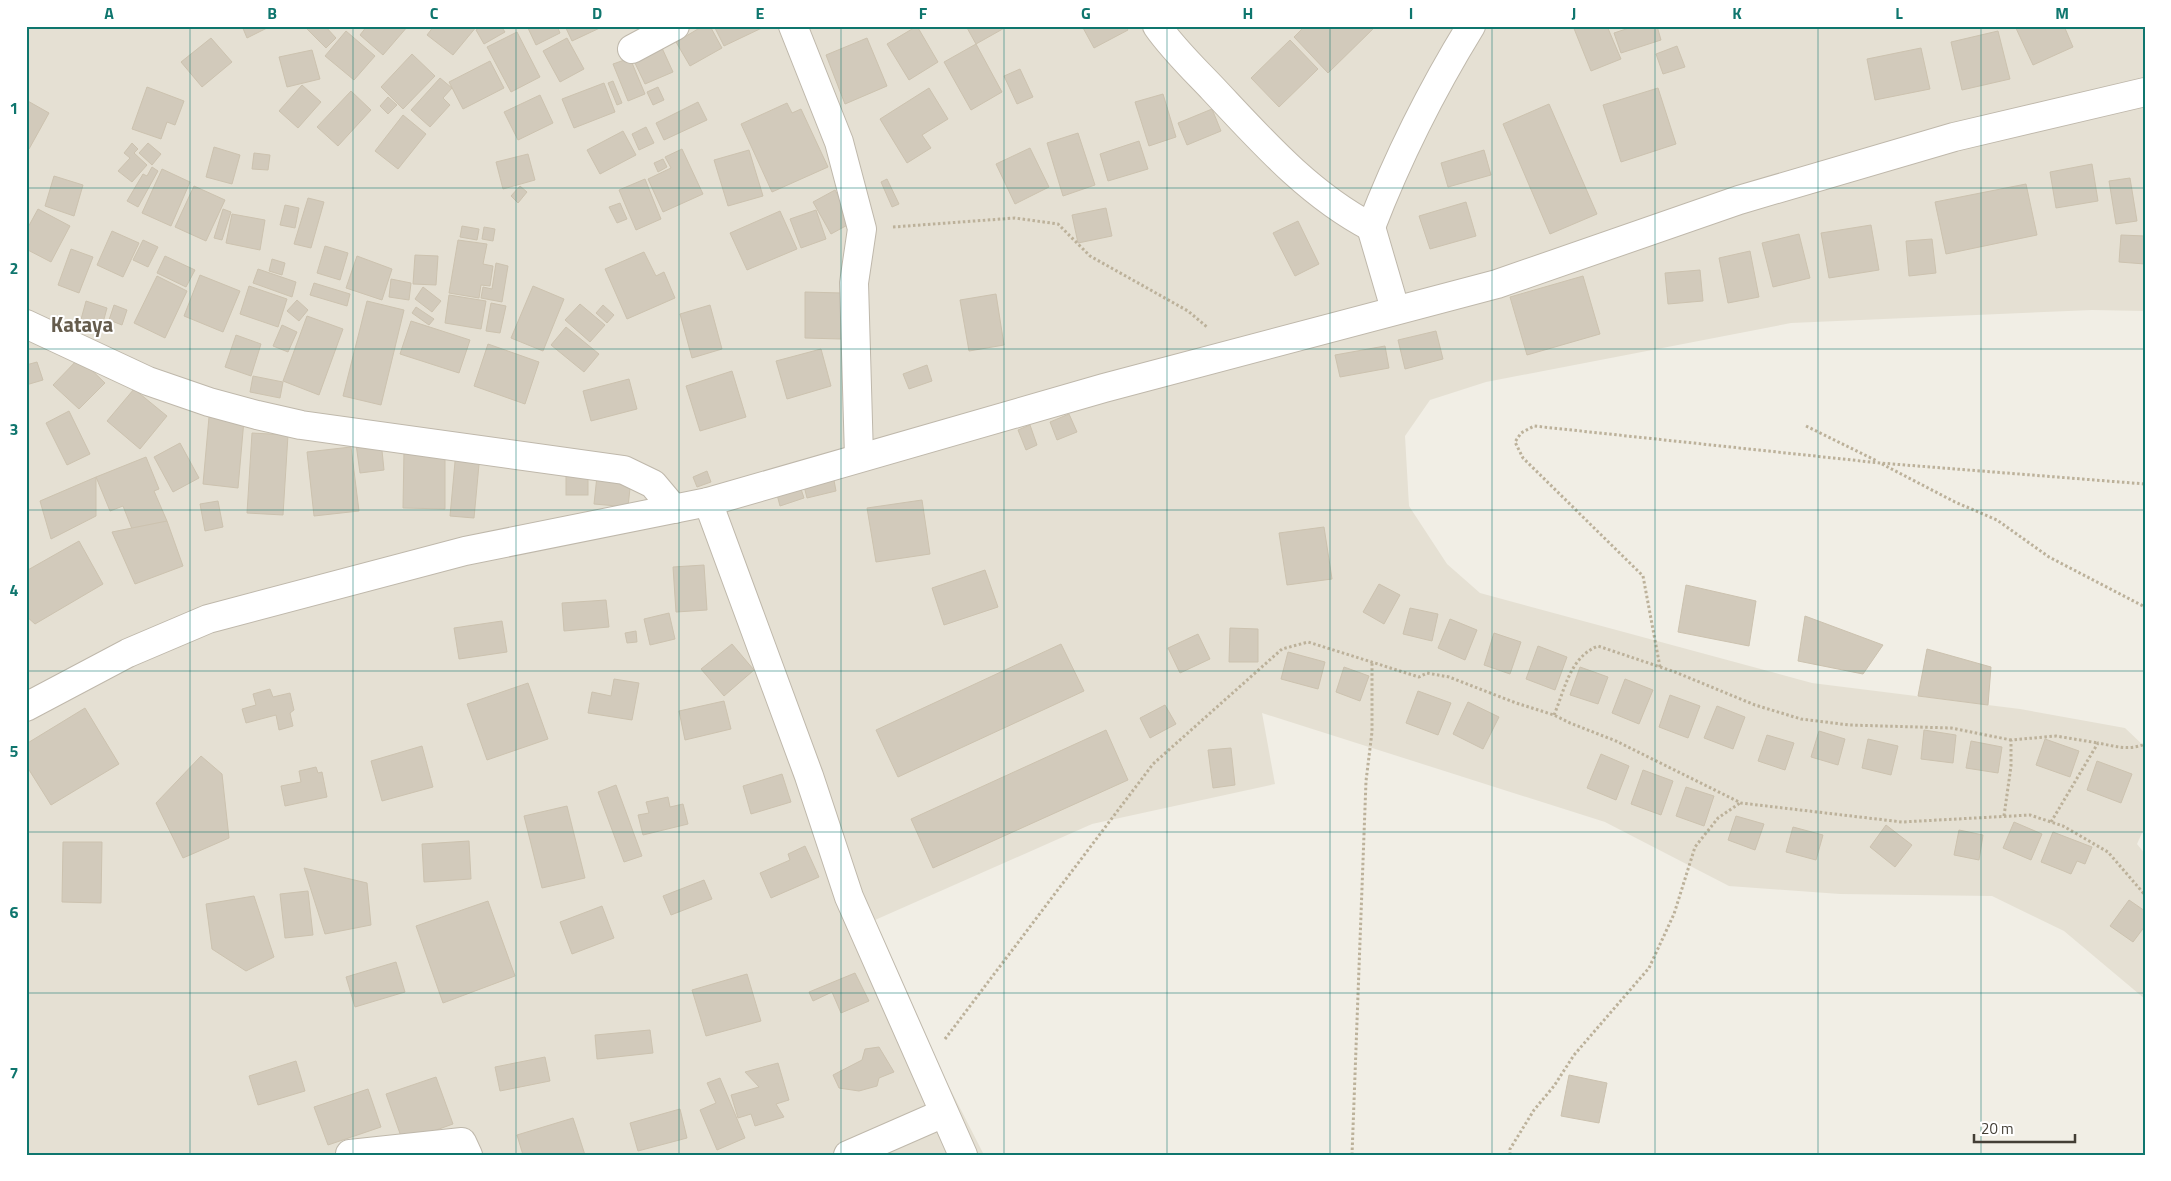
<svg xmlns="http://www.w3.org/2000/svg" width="2171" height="1181" font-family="'Titillium Web',sans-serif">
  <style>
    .residential { fill: #e5e0d3 }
    .building { fill: #d2cabb; stroke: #ccc2af }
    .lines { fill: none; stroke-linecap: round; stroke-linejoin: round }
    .minor-casing { stroke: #bfb8ab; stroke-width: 30 }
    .tertiary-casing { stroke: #bfb8ab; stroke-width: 30 }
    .path { stroke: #bcb19a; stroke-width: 3; stroke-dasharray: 2.5 2.5; stroke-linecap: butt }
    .minor { stroke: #fff; stroke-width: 28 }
    .tertiary { stroke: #fff; stroke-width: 28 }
    .grid { fill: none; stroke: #0f766e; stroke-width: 1; stroke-opacity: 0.55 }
    .labels { text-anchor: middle; stroke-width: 4; stroke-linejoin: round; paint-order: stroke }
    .quarter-label { font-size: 21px; font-weight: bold; fill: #655c4d; stroke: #fff }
    .neatline { fill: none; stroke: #0f766e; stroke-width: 2 }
    .grid-label { font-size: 16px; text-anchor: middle; font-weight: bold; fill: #0f766e }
  </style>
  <rect width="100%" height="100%" fill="#f1eee5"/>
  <path class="residential" d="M26,26H2145V311L2092,310L1791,323L1486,382L1430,400L1405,436L1409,506L1447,564L1480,593L1812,683L2020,709L2125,728L2145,747V826L2137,844L2145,854V999L2064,931L1992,896L1840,894L1729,886L1605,822L1262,713L1275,784L1092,824L866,924L984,1155H26Z"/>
  <g class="building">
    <path d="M242,26H271L247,38Z"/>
    <path d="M304,26H325L336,38L326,48Z"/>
    <path d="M367,26H408L383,55L360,35Z"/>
    <path d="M434,26H477L453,55L427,35Z"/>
    <path d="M482,26H501L505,32L484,44L476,30Z"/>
    <path d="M527,26H557L560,33L536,45Z"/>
    <path d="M565,26H604L572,41Z"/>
    <path d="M703,26H710L722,48L690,66L676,42Z"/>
    <path d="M714,26H766L724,46Z"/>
    <path d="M917,26L938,62L909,80L887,44Z"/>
    <path d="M966,26H1008L976,44Z"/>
    <path d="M1082,26H1125L1128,30L1094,48Z"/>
    <path d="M1305,26H1376L1328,73L1294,37Z"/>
    <path d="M1573,26H1607L1621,59L1591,71Z"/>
    <path d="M1635,26H1657L1661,40L1621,53L1614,33Z"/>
    <path d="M2015,26H2064L2073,47L2033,65Z"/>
    <path d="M346,31L375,56L354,80L325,56Z"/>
    <path d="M1998,31L2010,79L1962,90L1951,42Z"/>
    <path d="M517,32L540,77L511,92L487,47Z"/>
    <path d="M211,38L232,62L202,87L181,62Z"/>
    <path d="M567,38L584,69L560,82L543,51Z"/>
    <path d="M867,38L887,86L845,104L826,55Z"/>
    <path d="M1290,40L1318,69L1279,107L1251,78Z"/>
    <path d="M976,44L1002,92L971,110L944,62Z"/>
    <path d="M1677,46L1685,67L1663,74L1656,54Z"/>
    <path d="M662,48L673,72L645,84L634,61Z"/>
    <path d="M1921,48L1930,89L1875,100L1867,59Z"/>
    <path d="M312,50L320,79L287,87L279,57Z"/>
    <path d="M412,54L435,76L403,109L381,87Z"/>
    <path d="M630,58L645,94L628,101L613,64Z"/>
    <path d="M490,61L504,88L463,109L449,82Z"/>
    <path d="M1020,69L1033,97L1017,104L1004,76Z"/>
    <path d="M440,78L452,88L443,98L450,105L430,127L411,110Z"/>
    <path d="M613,81L622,103L617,105L608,83Z"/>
    <path d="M604,83L615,112L574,128L562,99Z"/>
    <path d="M302,85L321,102L298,128L279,111Z"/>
    <path d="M147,87L184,101L175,125L167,122L161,139L132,129Z"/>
    <path d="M658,87L664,100L653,105L647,92Z"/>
    <path d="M929,88L948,119L922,135L931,148L907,163L880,119Z"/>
    <path d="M1658,88L1676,144L1621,162L1603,105Z"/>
    <path d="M351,91L371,110L338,146L317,127Z"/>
    <path d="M1163,94L1176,137L1149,146L1135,102Z"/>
    <path d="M540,95L553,123L518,140L504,112Z"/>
    <path d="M388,97L397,105L388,114L380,106Z"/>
    <path d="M26,100L49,113L29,149L26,148Z"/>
    <path d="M698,102L707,120L664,140L656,123Z"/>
    <path d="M787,103L792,113L801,109L828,167L772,192L741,124Z"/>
    <path d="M1549,104L1597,214L1550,234L1503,124Z"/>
    <path d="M1212,109L1221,131L1187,145L1178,123Z"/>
    <path d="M403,115L426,134L398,169L375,151Z"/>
    <path d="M646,127L654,143L639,150L632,134Z"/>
    <path d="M623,131L636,155L600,174L587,150Z"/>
    <path d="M1078,133L1095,185L1063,196L1047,143Z"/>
    <path d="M1139,141L1148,169L1108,181L1100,154Z"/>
    <path d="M132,143L138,149L134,153L147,165L132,182L118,171L130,158L124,153Z"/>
    <path d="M148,143L161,154L152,165L139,153Z"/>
    <path d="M214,147L240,155L232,184L206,177Z"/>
    <path d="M1030,148L1049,187L1015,204L996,164Z"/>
    <path d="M682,149L703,194L663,212L648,179L671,168L665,157Z"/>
    <path d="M749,150L763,196L728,206L714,160Z"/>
    <path d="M1484,150L1491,175L1448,187L1441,163Z"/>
    <path d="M254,153L270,155L268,170L252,169Z"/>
    <path d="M528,154L535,180L503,189L496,162Z"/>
    <path d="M663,159L667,167L658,172L654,163Z"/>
    <path d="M2092,164L2098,201L2056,208L2050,172Z"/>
    <path d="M152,167L158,171L138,207L127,201L143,174L147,176Z"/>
    <path d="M162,169L190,182L171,226L142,213Z"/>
    <path d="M54,176L83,185L74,216L45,206Z"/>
    <path d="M2130,178L2137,221L2116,224L2109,181Z"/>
    <path d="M645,179L661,219L636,230L619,190Z"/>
    <path d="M887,179L899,204L892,207L881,182Z"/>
    <path d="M2026,184L2037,235L1946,254L1935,202Z"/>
    <path d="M194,186L225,200L206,241L175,227Z"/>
    <path d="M520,186L527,192L518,203L511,196Z"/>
    <path d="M835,190L853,222L831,234L813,202Z"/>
    <path d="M308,198L324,202L311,248L294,244Z"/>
    <path d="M1466,202L1476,236L1430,249L1419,216Z"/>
    <path d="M620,203L627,219L617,223L609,207Z"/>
    <path d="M285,205L299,208L295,228L280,225Z"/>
    <path d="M1106,208L1112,236L1078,243L1072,215Z"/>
    <path d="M38,209L70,226L51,262L26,249V231Z"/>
    <path d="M223,209L231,212L222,240L214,238Z"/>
    <path d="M816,210L826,239L801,248L790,219Z"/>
    <path d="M780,211L797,249L747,270L730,233Z"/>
    <path d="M232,214L265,220L260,250L226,243Z"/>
    <path d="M1298,221L1319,264L1295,276L1273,233Z"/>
    <path d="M1871,225L1879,270L1829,278L1821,233Z"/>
    <path d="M462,226L479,229L477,240L460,237Z"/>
    <path d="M484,227L495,229L493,241L482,239Z"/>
    <path d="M112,231L139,243L123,277L97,265Z"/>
    <path d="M1799,234L1810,278L1773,287L1762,243Z"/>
    <path d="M2121,235L2145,236V264L2119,262Z"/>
    <path d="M1932,239L1936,273L1909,276L1906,241Z"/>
    <path d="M143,240L158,247L148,267L133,260Z"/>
    <path d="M458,240L487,244L483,264L493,266L490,286L481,285L479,298L449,293Z"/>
    <path d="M325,246L348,253L340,280L317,273Z"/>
    <path d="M71,249L93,257L79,293L58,285Z"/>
    <path d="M1750,251L1759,297L1728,303L1719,258Z"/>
    <path d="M644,252L656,276L664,272L675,298L627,319L605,269Z"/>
    <path d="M415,255L438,256L436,285L413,284Z"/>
    <path d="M165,256L195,270L186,287L157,273Z"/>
    <path d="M357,256L392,269L382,300L346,288Z"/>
    <path d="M272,259L285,263L282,275L269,271Z"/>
    <path d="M496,263L508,266L502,302L481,298L483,287L492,289Z"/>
    <path d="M258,269L296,282L292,297L253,283Z"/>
    <path d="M1700,270L1703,301L1668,304L1665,273Z"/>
    <path d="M200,275L240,291L223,332L184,316Z"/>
    <path d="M157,276L187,291L165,338L134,323Z"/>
    <path d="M1583,276L1600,334L1527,355L1510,297Z"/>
    <path d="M391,279L411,283L409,300L389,297Z"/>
    <path d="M314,283L350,294L347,306L310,295Z"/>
    <path d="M249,286L287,299L278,327L240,314Z"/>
    <path d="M533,286L564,299L543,351L511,338Z"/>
    <path d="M423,287L441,301L432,312L415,299Z"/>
    <path d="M805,292L842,293L841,339L805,338Z"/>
    <path d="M996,294L1004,345L969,351L960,300Z"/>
    <path d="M449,295L486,301L481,329L445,323Z"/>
    <path d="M297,300L308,310L299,321L287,311Z"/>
    <path d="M86,301L107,308L101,330L80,323Z"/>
    <path d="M367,301L404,310L381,405L343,396Z"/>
    <path d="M491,303L506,306L500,333L486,331Z"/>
    <path d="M580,304L605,325L590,342L565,320Z"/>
    <path d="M114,305L127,310L122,325L109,320Z"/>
    <path d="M603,305L614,315L607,323L596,313Z"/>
    <path d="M710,305L722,349L692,358L680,314Z"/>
    <path d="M416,307L434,319L429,325L412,313Z"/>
    <path d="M307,316L343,329L319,395L283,381Z"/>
    <path d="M411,321L470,340L459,373L400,354Z"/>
    <path d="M282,325L297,332L288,352L273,346Z"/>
    <path d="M566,327L599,354L584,372L551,345Z"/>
    <path d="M1436,331L1443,359L1405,369L1398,340Z"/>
    <path d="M236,335L261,344L251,376L225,367Z"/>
    <path d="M488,344L539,362L525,404L474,386Z"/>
    <path d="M1385,346L1389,368L1340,377L1335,355Z"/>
    <path d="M821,349L831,386L787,399L776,361Z"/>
    <path d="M79,358L105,383L79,409L53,385Z"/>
    <path d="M37,362L43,380L26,385V365Z"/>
    <path d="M927,365L932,381L909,389L903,374Z"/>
    <path d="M732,371L746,417L700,431L686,386Z"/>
    <path d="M253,376L283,382L280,398L250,392Z"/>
    <path d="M629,379L637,409L591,421L583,391Z"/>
    <path d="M134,389L167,416L140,449L107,421Z"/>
    <path d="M69,411L90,454L67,465L46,423Z"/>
    <path d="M1069,414L1077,432L1057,440L1050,422Z"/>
    <path d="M209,417L244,420L238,488L203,484Z"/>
    <path d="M1030,425L1037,445L1026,450L1018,430Z"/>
    <path d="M252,433L288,435L283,515L247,513Z"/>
    <path d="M381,441L384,470L360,473L356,444Z"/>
    <path d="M180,443L199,478L173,492L154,457Z"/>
    <path d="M351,447L359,511L314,516L307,452Z"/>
    <path d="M404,450H445V509L403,508Z"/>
    <path d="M456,451L480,454L474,518L450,516Z"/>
    <path d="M146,457L159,489L154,491L167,521L134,534L123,506L110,511L96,477Z"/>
    <path d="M707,471L711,482L697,487L693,477Z"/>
    <rect x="566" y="473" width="22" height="22"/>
    <path d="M833,475L836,491L807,498L803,482Z"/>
    <path d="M597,476L631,479L628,507L594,504Z"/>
    <path d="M96,477V516L51,539L40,501Z"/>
    <path d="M798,480L804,498L780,506L775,487Z"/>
    <path d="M922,500L930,554L876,562L867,508Z"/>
    <path d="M218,501L223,527L205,531L200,504Z"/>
    <path d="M167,521L183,566L135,584L112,532Z"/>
    <path d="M1324,527L1332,579L1287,585L1279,533Z"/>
    <path d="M79,541L103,584L35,624L26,616V571Z"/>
    <path d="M704,565L707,610L676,612L673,567Z"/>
    <path d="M985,570L998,607L944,625L932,588Z"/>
    <path d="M1379,584L1400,595L1384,624L1363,612Z"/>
    <path d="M1686,585L1756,601L1749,646L1678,632Z"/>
    <path d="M606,600L609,627L564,631L562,603Z"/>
    <path d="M1410,608L1438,614L1432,641L1403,634Z"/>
    <path d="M669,613L675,639L650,645L644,619Z"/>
    <path d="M1805,616L1883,645L1863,674L1798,661Z"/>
    <path d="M1450,619L1477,630L1465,660L1438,648Z"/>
    <path d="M502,621L507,652L459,659L454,628Z"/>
    <path d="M1230,628L1258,629V662H1229Z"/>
    <path d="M636,631L637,642L627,643L625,633Z"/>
    <path d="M1494,633L1521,642L1510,674L1484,665Z"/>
    <path d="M1198,634L1210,659L1180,673L1168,648Z"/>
    <path d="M732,644L754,670L724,696L701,669Z"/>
    <path d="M1061,644L1084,691L898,777L876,730Z"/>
    <path d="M1538,646L1567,657L1555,690L1526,679Z"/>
    <path d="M1927,649L1991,667L1988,705L1918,696Z"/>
    <path d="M1288,652L1325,662L1318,689L1281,679Z"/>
    <path d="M1344,667L1369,676L1360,701L1336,692Z"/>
    <path d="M1580,667L1608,677L1598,704L1570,695Z"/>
    <path d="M614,679L639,683L632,720L588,713L592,692L611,696Z"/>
    <path d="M1625,679L1653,690L1639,724L1612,713Z"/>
    <path d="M528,683L548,739L487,760L467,704Z"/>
    <path d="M270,689L273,697L290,693L294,710L290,713L293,726L279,730L276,715L246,723L242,709L256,705L253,694Z"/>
    <path d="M1418,691L1451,703L1438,735L1406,723Z"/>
    <path d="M1670,695L1700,706L1688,738L1659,727Z"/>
    <path d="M724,701L731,729L685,740L679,711Z"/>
    <path d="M1468,702L1499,717L1483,749L1453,734Z"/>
    <path d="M1165,705L1176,724L1150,738L1140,718Z"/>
    <path d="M1717,706L1745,717L1733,749L1704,738Z"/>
    <path d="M85,708L119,764L51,805L26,765V744Z"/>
    <path d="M1106,730L1128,780L933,868L911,819Z"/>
    <path d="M1924,730L1956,735L1953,763L1921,759Z"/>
    <path d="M1819,731L1845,739L1838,765L1811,757Z"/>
    <path d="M1767,735L1794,743L1785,770L1758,761Z"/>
    <path d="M1868,739L1898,746L1891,775L1862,768Z"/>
    <path d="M2045,739L2079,751L2070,777L2036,765Z"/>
    <path d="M1971,741L2002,747L1998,773L1966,768Z"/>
    <path d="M422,746L433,787L382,801L371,761Z"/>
    <path d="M1231,748L1235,785L1213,788L1208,750Z"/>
    <path d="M1601,754L1629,766L1616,800L1587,788Z"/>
    <path d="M201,756L222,774L229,838L183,858L156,803Z"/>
    <path d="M2097,761L2132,774L2121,803L2087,790Z"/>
    <path d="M316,767L318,773L322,772L327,797L285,806L281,786L301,782L299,771Z"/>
    <path d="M1643,770L1673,781L1661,815L1631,804Z"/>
    <path d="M782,774L791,802L751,814L743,786Z"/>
    <path d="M616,785L642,856L624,862L598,792Z"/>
    <path d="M1686,787L1714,796L1704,826L1676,816Z"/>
    <path d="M668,797L670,807L683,804L688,824L643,835L638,815L649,813L646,802Z"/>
    <path d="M567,806L585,878L542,888L524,816Z"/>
    <path d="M1736,816L1764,824L1755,850L1728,840Z"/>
    <path d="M2014,822L2042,834L2031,860L2003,848Z"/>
    <path d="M1886,825L1912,845L1895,867L1870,847Z"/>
    <path d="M1793,827L1823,835L1816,860L1786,852Z"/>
    <path d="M1959,830L1983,835L1979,860L1954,855Z"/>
    <path d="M2053,832L2092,847L2085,864L2077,861L2071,874L2041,862Z"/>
    <path d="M469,841L471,879L424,882L422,844Z"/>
    <path d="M63,842H102L101,903L62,902Z"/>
    <path d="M805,846L819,877L771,898L760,873L790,860L788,854Z"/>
    <path d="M304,868L367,883L371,925L325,934Z"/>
    <path d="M704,880L712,899L671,915L663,896Z"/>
    <path d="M308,891L313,935L285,938L280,894Z"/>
    <path d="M254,896L274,957L246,971L212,949L206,904Z"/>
    <path d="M2129,900L2145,911V926L2133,942L2110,926Z"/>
    <path d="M488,901L515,976L443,1003L416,926Z"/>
    <path d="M602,906L614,938L572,954L560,922Z"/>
    <path d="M396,962L405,992L355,1007L346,977Z"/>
    <path d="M855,973L869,1001L841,1013L832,992L813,1001L809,992Z"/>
    <path d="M747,974L761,1021L706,1036L692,990Z"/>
    <path d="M650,1030L653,1053L597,1059L595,1035Z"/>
    <path d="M879,1047L894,1072L879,1078L877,1086L859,1091L839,1088L833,1075L862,1060L865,1049Z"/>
    <path d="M545,1057L550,1081L500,1091L495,1067Z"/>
    <path d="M296,1061L305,1091L258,1105L249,1076Z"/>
    <path d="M778,1063L789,1100L776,1104L784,1117L755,1126L751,1114L738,1118L731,1095L759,1087L745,1072Z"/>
    <path d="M1569,1075L1607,1083L1599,1123L1561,1116Z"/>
    <path d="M436,1077L453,1124L403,1142L386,1094Z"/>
    <path d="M720,1078L745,1138L717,1150L700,1110L716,1103L707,1083Z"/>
    <path d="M368,1089L381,1127L328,1145L314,1107Z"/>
    <path d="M680,1109L687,1138L638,1151L630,1123Z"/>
    <path d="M573,1118L585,1155H523L517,1135Z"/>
  </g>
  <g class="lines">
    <g class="minor-casing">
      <g id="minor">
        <path d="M793,26L839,142L862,229L854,283L859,457"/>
        <path d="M1157,26C1173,49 1194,69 1213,89C1261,140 1308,194 1371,227C1398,157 1431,91 1471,26"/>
        <path d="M632,49L675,26"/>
        <path d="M1371,227L1395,309"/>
        <path d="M26,324L148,381L209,402L257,415L301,425L624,470L653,484L674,509"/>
        <path d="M708,502L809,776L849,897L963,1155"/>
        <path d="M350,1154L462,1142L468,1155"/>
        <path d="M848,1155L944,1113"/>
      </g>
    </g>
    <g class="tertiary-casing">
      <path id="tertiary" d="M26,707L128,653L208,619L465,551L708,502L1104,388L1497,284L1739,200L1954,137L2145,92"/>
    </g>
    <g class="path">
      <path d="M893,227L1015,218L1058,224L1090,256L1188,311L1207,327"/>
      <path d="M1806,426L1877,461"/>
      <path d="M1882,464L1955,502L1997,520L2049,557L2145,607"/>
      <path d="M1660,667L1643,576L1523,458L1515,442L1521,433L1534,426L1880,463L2145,484"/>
      <path d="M1554,715C1565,689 1570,657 1598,646L1675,672L1755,705L1801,719L1849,725L1951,728L2011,740"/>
      <path d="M2004,816L2011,766V740L2056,736L2098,743"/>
      <path d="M2051,822L2098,743C2114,746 2129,751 2145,744"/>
      <path d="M945,1039L1153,764L1282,649L1308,642L1419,677L1427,673L1449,677L1516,703L1554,715L1570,723L1616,741L1741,803L1902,822L2030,815L2063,826L2108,852L2145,895"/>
      <path d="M1352,1155L1366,781L1372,732V661"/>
      <path d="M1510,1155V1149L1534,1110L1554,1086L1574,1055L1649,968L1674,914L1695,847L1718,818L1740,803"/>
    </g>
    <use href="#minor" class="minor"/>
    <use href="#tertiary" class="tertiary"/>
  </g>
  <path class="grid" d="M190,26V1155M353,26V1155M516,26V1155M679,26V1155M841,26V1155M1004,26V1155M1167,26V1155M1330,26V1155M1492,26V1155M1655,26V1155M1818,26V1155M1981,26V1155M26,188H2145M26,349H2145M26,510H2145M26,671H2145M26,832H2145M26,993H2145"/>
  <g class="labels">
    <g class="quarter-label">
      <text x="82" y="332">Kataya</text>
    </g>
  </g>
  <rect width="2171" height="1181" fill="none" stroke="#ffffff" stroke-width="55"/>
  <path d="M1974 1134v8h101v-8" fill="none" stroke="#433e35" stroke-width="2.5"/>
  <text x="1981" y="1134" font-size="15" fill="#433e35" stroke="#ffffff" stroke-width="4" paint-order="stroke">20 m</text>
  <rect x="28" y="28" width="2116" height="1126" class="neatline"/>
  <g class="grid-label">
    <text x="109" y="19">A</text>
    <text x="272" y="19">B</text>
    <text x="434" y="19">C</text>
    <text x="597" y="19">D</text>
    <text x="760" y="19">E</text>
    <text x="923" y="19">F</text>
    <text x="1086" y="19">G</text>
    <text x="1248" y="19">H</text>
    <text x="1411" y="19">I</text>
    <text x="1574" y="19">J</text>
    <text x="1737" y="19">K</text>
    <text x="1899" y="19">L</text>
    <text x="2062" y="19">M</text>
    <text x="14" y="114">1</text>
    <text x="14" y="274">2</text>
    <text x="14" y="435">3</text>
    <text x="14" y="596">4</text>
    <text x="14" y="757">5</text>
    <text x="14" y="918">6</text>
    <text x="14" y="1079">7</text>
  </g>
</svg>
